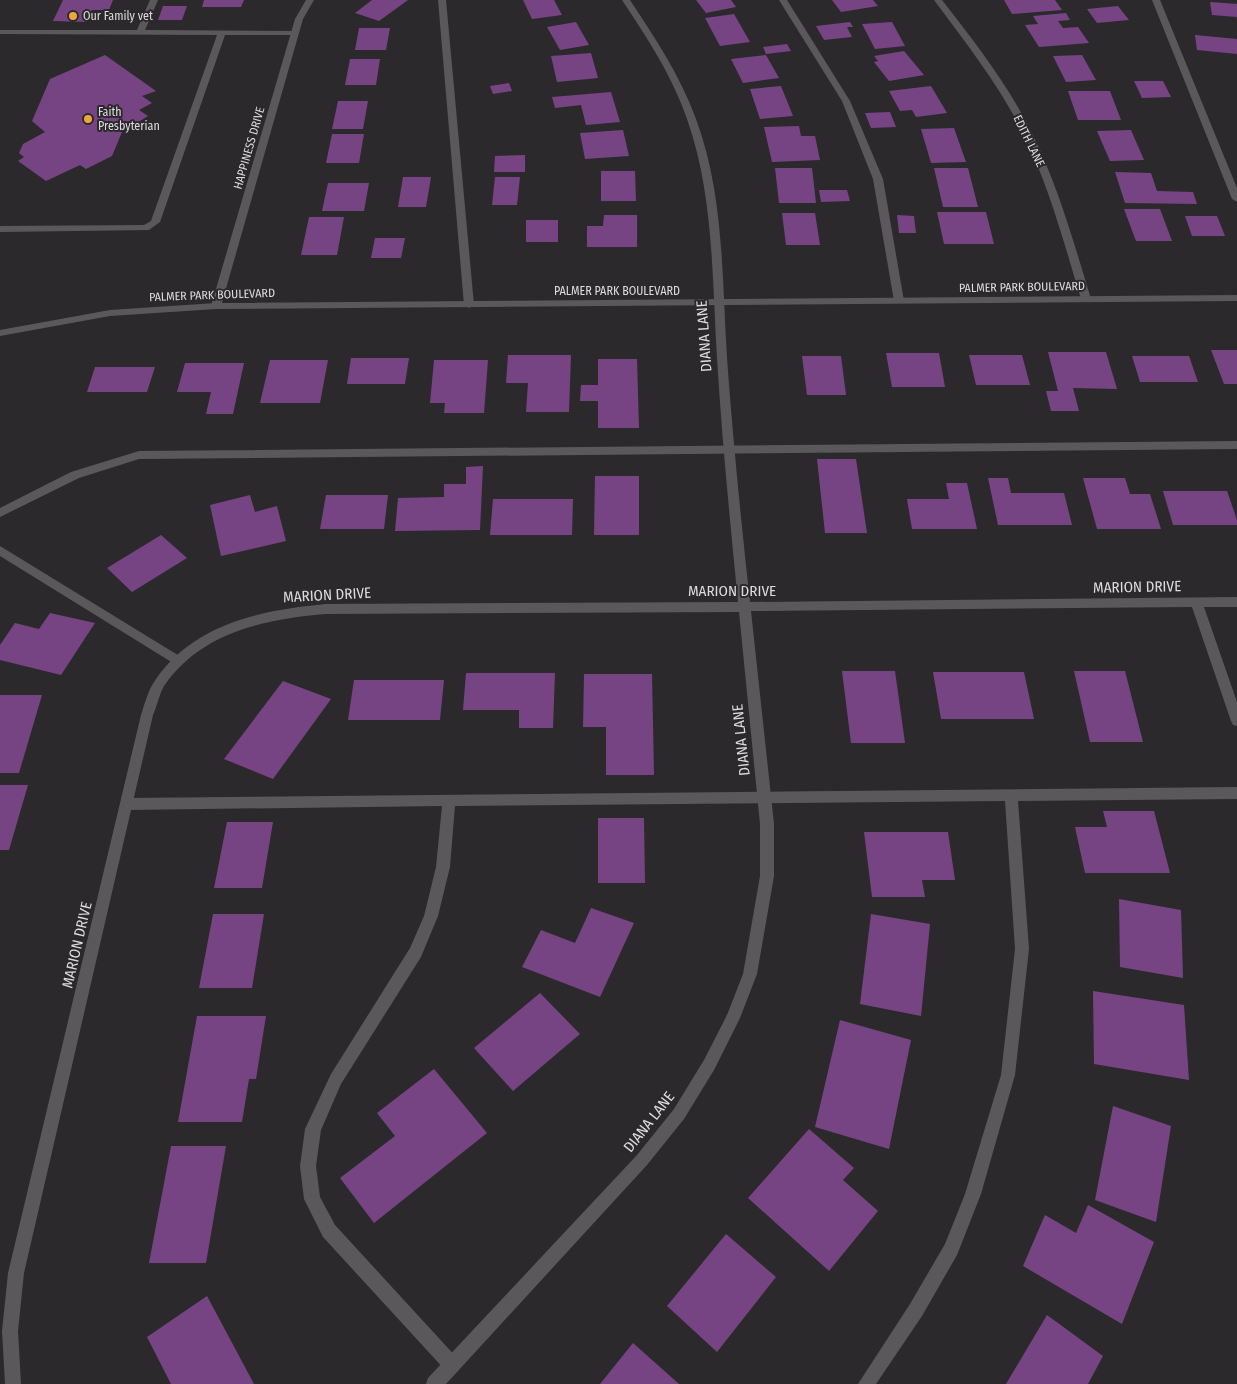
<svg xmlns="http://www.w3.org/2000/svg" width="1237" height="1384" font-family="'Fira Sans Condensed',sans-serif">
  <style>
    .building { fill: #774483 }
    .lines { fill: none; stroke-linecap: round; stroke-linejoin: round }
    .lane { fill: #5b585b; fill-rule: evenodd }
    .street { fill: #5b585b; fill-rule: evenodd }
    .secondary { fill: #5b585b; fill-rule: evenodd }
    .poi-dot { fill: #eea73c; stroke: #2c292c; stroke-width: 2 }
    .labels { text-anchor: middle; stroke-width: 4; stroke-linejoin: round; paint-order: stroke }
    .far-poi-label { font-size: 12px; fill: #dddbde; stroke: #2c292c; text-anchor: start }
    .far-street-label { font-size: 12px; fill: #dddbde; stroke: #2c292c }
    .street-label { font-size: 15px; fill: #dddbde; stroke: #2c292c }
  </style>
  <rect width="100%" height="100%" fill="#2c292c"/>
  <g class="building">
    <path d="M63,0H113L109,10H92L87,22L53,21Z"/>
    <path d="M204,0H244L241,7H202Z"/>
    <path d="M372,0H408L379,21L355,13Z"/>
    <path d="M523,0H554L562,15L532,19Z"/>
    <path d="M696,0H731L736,7L706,13Z"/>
    <path d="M832,0H873L878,6L841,12Z"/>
    <path d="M1004,0H1055L1062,10L1012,14Z"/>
    <path d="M1210,2L1237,4V17L1212,15Z"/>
    <path d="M163,6H187L182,20H158Z"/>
    <path d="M1118,6L1129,20L1097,23L1087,9Z"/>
    <path d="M1066,13L1070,20L1058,21L1063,28L1078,27L1089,43L1039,47L1025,25L1038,24L1033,16Z"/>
    <path d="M734,14L750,42L720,46L705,18Z"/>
    <path d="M576,22L589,45L560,50L547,27Z"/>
    <path d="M850,22L853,27H847L852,37L824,40L816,26Z"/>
    <path d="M892,22L905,46L875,49L862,24Z"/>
    <path d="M359,28H390L386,50H355Z"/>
    <path d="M1195,35L1237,39V54L1197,50Z"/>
    <path d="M787,44L791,51L766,54L763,47Z"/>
    <path d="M904,51L924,75L889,81L874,62L878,61L874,56Z"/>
    <path d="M591,53L598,78L557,82L551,56Z"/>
    <path d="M105,55L156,91L142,96L152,103L139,110L148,116L135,124L130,121L115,128L122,132L112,156L86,169L80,165L46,181L18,161L24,157L19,153L23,144L45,132L32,121L50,79Z"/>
    <path d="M766,55L779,78L743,83L731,59Z"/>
    <path d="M1082,55L1096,80L1066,82L1053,56Z"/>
    <path d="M350,59H380L376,85H345Z"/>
    <path d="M1134,81H1163L1171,97L1142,98Z"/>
    <path d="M509,83L512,91L493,94L490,86Z"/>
    <path d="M781,86L793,116L760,119L750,89Z"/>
    <path d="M931,86L947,113L916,117L912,110L900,111L889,91Z"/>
    <path d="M1068,91H1110L1121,120H1078Z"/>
    <path d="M611,92L620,122L586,125L581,105L555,108L552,97Z"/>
    <path d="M338,101H368L363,129H332Z"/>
    <path d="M890,112L896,127L871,128L865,113Z"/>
    <path d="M799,126L801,136H815L820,160L772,162L764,127Z"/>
    <path d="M954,128L966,162L931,163L921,129Z"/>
    <path d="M623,130L629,156L585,159L580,133Z"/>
    <path d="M1131,130L1144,160L1110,161L1097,131Z"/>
    <path d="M332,134H364L359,163H326Z"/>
    <path d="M525,155V172H494L495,156Z"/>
    <path d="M775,168H812L816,203H779Z"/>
    <path d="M934,168H968L978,207H943Z"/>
    <path d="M601,171H635L636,201H601Z"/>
    <path d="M1115,172L1151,173L1157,191L1193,192L1197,204L1125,203Z"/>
    <path d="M403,177H431L426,207H398Z"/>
    <path d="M495,177H520L517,205H492Z"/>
    <path d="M328,183H369L364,211H322Z"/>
    <path d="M819,190H847L850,201L821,202Z"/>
    <path d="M1124,209H1160L1172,241H1136Z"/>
    <path d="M937,212H986L994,244H944Z"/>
    <path d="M782,213H815L820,245H786Z"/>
    <path d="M604,215H637V247H587V226H603Z"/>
    <path d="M897,215L914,216L916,233H899Z"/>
    <path d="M1185,216H1217L1225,236H1192Z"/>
    <path d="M309,217H344L337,255H301Z"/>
    <rect x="526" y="220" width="32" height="22"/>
    <path d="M375,238H405L401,258H371Z"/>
    <path d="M1211,350H1237V384H1224Z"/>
    <path d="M1048,352H1106L1117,389L1073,388L1079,411H1051L1046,391H1058Z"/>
    <path d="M886,353H939L945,387H892Z"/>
    <path d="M508,355H571L569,412H526L528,383H506Z"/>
    <path d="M969,355H1022L1030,385H976Z"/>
    <path d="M802,356H841L846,395H807Z"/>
    <path d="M1132,356H1189L1198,382H1140Z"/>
    <path d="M351,358H409L405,384H347Z"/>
    <path d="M598,359H637L639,428H598V401H580L581,385H598Z"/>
    <path d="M270,360H328L320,403H260Z"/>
    <path d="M434,360H488L484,413H444L445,403H430Z"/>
    <path d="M185,363H244L233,414H206L211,392H177Z"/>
    <path d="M95,367H155L147,392H87Z"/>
    <path d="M817,459H856L867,533H825Z"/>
    <path d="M483,466L480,530L395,531L398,498L444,497V484H466V467Z"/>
    <path d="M595,476H639V535H594Z"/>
    <path d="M988,478H1008L1011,493H1064L1072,525H998Z"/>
    <path d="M1083,478H1125L1130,494H1150L1161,529H1097Z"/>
    <path d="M946,483H967L977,529H912L907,499H949Z"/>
    <path d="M1163,491H1227L1237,520V525H1173Z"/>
    <path d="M250,495L255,512L277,506L286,541L221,556L210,505Z"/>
    <path d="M326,495H388L384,529H320Z"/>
    <path d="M493,499H573L572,535H490Z"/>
    <path d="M161,535L187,558L132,592L107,568Z"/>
    <path d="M50,613L95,623L61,675L0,660V645L15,623L39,629Z"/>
    <path d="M842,671H895L905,743H851Z"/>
    <path d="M1074,671H1125L1143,742H1090Z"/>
    <path d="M933,672H1024L1034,719H941Z"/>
    <path d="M466,673H555L553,728H519V710H463Z"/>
    <path d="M584,674H652L654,775H606V727H583Z"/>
    <path d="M354,680H444L440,720H348Z"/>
    <path d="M283,681L331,699L273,779L224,759Z"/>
    <path d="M0,695H42L19,773H0Z"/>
    <path d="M0,785H28L9,850H0Z"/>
    <path d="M1103,811H1154L1170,873H1085L1075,827H1107Z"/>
    <path d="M598,818H644L645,883H598Z"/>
    <path d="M227,822H273L262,888H214Z"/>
    <path d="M864,832H948L955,880H922L925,897H872Z"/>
    <path d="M1119,899L1181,910L1183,978L1120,967Z"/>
    <path d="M591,908L634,923L600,997L522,967L541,930L575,943Z"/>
    <path d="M213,914H264L252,988H199Z"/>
    <path d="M871,914L930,924L921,1016L860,1004Z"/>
    <path d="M1093,991L1184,1005L1189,1080L1094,1064Z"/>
    <path d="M540,993L580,1034L513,1091L474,1048Z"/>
    <path d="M197,1016H266L256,1079H249L242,1122H178Z"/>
    <path d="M840,1020L911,1040L889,1149L815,1127Z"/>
    <path d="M434,1069L487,1133L374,1223L340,1178L395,1136L377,1113Z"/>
    <path d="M1113,1106L1171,1126L1156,1222L1095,1200Z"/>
    <path d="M809,1129L854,1168L843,1180L878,1211L829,1271L748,1198Z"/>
    <path d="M171,1146H226L206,1263H149Z"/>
    <path d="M1088,1205L1154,1242L1122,1324L1023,1266L1045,1215L1076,1233Z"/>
    <path d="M726,1234L776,1277L717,1352L667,1306Z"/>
    <path d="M207,1296L254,1384H171L147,1337Z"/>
    <path d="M1047,1315L1103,1356L1088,1384H1006Z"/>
    <path d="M633,1343L679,1384H600Z"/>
  </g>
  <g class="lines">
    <g class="lane">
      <path d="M150,0H158L145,30L294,31L298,33L294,35H225L160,222L149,230L0,232V226L144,225L151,221L217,35L0,34V30H137Z"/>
      <path d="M438,0H446L474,305L469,308L464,305Z"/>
      <path d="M779,0H787L850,101L883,179L904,301L903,303H895L894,301L873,179L842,101Z"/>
      <path d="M1152,0H1160L1237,188V202L1232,199Z"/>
      <path d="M1237,441V449L139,459L79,478L0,517V508L71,472L139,451Z"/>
      <path d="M0,546L181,657L183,660L181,663H173L0,556Z"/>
      <path d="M1237,787V799L1018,801L1029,949L1015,1075L981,1194L957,1255L922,1316L876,1384H858L910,1304L945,1244L965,1194L1001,1075L1015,949L1005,801L455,806L450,867L438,916L421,957L341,1084L321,1130L316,1166L320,1197L335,1225L458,1359L460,1365L458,1371L452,1373L446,1371L323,1237L304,1199L300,1166L305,1129L331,1074L410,948L424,916L436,867L442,806L127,810L122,808L120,804L122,800L127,798Z"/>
    </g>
    <g class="street">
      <path d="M306,0H314L303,19L221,306L216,309L212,308L211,306L295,19Z"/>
      <path d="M622,0H630C655,38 680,75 696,119C724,194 722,278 727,358C733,440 741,521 750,602L1237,597V607H1204L1237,702V726L1233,725L1231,721L1192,607L751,611L774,824V876L757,974L740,1018L714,1070L684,1119L647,1165L446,1384H426L428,1378L637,1155L674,1109L704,1060L727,1015L743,974L760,876V824L739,612L326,614C265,619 201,632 164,686C159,695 157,706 153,715L24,1273L18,1331L21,1384H5L2,1331L8,1273L141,715C145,703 148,690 156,679C195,623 262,610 326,604L738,602C730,521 722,440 717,358C712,279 714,195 687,119C672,75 647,38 622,0Z"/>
      <path d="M934,0H942C975,42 1008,85 1032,133C1058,186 1074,243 1091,299L1090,301L1086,302L1081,299C1064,243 1049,186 1023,133C999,85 966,43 934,0Z"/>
    </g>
    <path class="secondary" d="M1237,295V301L216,309L110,316L0,336V330L110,310L216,303Z"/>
  </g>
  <g class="poi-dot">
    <circle cx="73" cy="16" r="5"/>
    <circle cx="88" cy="119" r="5"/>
  </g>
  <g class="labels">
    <g class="far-poi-label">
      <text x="83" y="20">Our Family vet</text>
      <text x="98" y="116">Faith<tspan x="98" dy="14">Presbyterian</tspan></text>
    </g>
    <g class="far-street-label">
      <text transform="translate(1029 141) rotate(64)" y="4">EDITH LANE</text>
      <text transform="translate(249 148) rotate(-74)" y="4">HAPPINESS DRIVE</text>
      <text transform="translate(1022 287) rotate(-1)" y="4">PALMER PARK BOULEVARD</text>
      <text x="617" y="295">PALMER PARK BOULEVARD</text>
      <text transform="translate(212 295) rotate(-2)" y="4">PALMER PARK BOULEVARD</text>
    </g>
    <g class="street-label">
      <text transform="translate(704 336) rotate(-94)" y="5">DIANA LANE</text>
      <text transform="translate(1137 587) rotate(-1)" y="5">MARION DRIVE</text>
      <text x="732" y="596">MARION DRIVE</text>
      <text transform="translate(327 595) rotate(-3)" y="5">MARION DRIVE</text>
      <text transform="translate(741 740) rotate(-96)" y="5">DIANA LANE</text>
      <text transform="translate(77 945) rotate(-77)" y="5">MARION DRIVE</text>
      <text transform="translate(649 1122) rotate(-52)" y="5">DIANA LANE</text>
    </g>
  </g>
</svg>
